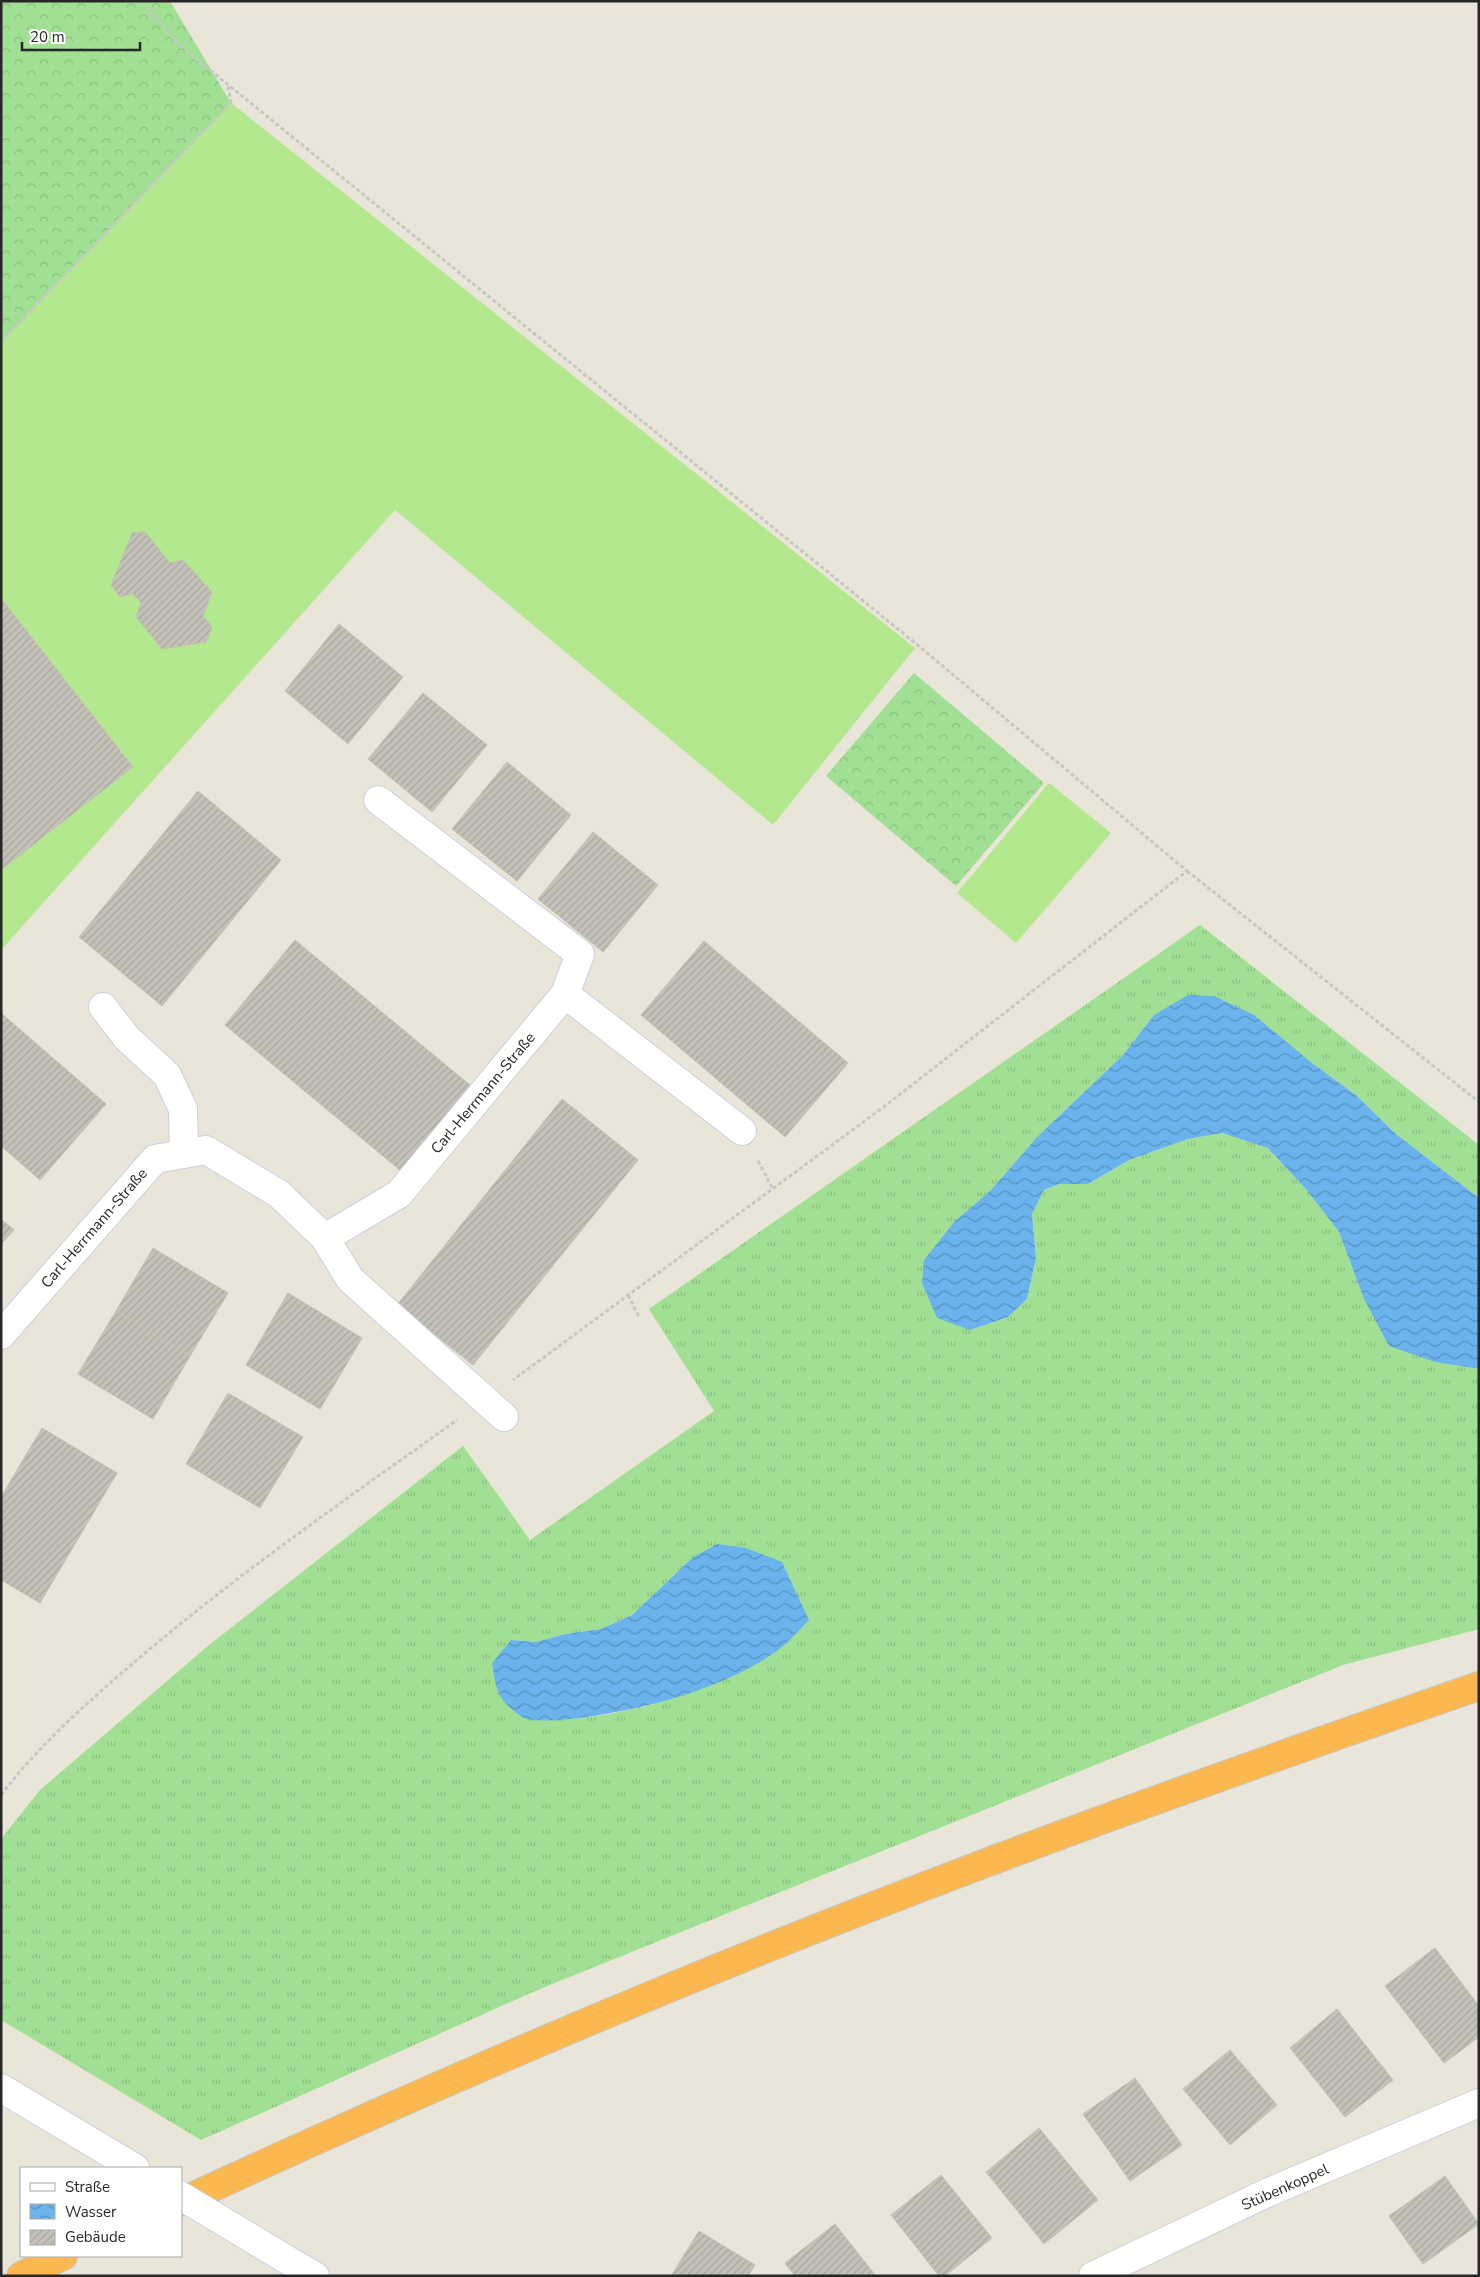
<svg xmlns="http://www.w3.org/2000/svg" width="1480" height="2277" font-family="'Nunito Sans',sans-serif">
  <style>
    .grass { fill: url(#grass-tufts); fill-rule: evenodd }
    .forest { fill: url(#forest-crowns) }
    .pitch { fill: #b3e88f }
    .water { fill: url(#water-waves) }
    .building { fill: url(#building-hatch); stroke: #c4c1b2 }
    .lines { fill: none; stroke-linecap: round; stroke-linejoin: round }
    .minor-casing { stroke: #cdcee0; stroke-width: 30 }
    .highway-casing { stroke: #c7c7c7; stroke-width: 30 }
    .path { stroke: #c7c7c7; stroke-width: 3; stroke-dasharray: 4 2.5; stroke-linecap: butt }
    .minor { stroke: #fff; stroke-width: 28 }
    .highway { stroke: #fbb851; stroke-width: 28 }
    .minor-bridge-casing { stroke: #cdcee0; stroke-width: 30; stroke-linecap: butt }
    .minor-bridge { stroke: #fff; stroke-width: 28 }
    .labels { text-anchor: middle; stroke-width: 4.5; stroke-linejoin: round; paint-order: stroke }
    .street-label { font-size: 15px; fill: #272727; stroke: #fff }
  </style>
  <defs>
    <pattern id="grass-tufts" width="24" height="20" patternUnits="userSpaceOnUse" patternTransform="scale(1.25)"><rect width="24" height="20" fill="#a1e094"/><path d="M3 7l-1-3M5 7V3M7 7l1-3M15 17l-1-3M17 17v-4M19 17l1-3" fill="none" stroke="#8bc080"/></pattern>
    <pattern id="forest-crowns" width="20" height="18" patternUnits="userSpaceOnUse" patternTransform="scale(1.25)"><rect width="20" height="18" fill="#a1e094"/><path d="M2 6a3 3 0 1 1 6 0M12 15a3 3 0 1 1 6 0" fill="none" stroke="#8bc080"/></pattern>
    <pattern id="water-waves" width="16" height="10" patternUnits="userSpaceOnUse" patternTransform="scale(1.25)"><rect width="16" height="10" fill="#6ab3ec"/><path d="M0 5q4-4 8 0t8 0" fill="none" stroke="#5792bf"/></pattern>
    <pattern id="building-hatch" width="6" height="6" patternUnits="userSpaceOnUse" patternTransform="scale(1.25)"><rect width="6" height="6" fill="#c4c1b8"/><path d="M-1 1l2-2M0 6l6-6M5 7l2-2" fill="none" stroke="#a8a69e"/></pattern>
  </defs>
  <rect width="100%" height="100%" fill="#e9e5d8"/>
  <path class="grass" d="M1200,925L1479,1145V1198L1396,1134L1356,1095L1312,1063L1154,1015L1123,1055L1038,1136L990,1191L970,1330L1008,1317L1027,1299L1036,1258L1032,1214L1044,1190L1059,1184H1088L1129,1160L1188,1139L1222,1133L1269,1148L1305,1188L1339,1232L1364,1299L1435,1362L1479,1369V1629L1343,1665L540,1989L201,2140L1,2020V1839L40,1790L209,1645L463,1446L530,1540L714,1411L649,1309ZM692,1558L655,1704L610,1714L563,1720L511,1640L536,1642L565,1634L601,1629L632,1615Z"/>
  <g class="forest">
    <path d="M1,1H170L231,103L1,342Z"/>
    <path d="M914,673L1044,783L956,886L826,776Z"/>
  </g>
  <g class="pitch">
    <path d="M231,103L915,648L773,825L395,510L1,950V870L133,767L1,598V342Z"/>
    <path d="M1049,783L1111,833L1016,943L957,893Z"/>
  </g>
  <g class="water">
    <path d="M1188,995L1214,996L1254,1015L1312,1063L1356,1095L1396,1134L1479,1198V1369L1435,1362L1389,1346L1364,1299L1339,1232L1305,1188L1268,1148L1222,1133L1188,1139L1129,1160L1088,1184H1059L1044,1190L1032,1214L1036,1258L1027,1299L1008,1317L970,1330L937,1318L922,1283L924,1260L955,1221L990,1191L1038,1136L1123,1055L1154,1015Z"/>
    <path d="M717,1544L746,1548L782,1562L809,1620C802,1627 795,1635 788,1642C737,1686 644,1710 579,1718C567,1720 532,1723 522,1717C498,1701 496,1690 492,1663L511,1640L536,1642L565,1634L601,1629L632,1615L692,1558Z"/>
  </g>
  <g class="building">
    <path d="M145,532L170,563L183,560L212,592L203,616L212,627L206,642L162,649L136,617L141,603L133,594L120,597L111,585L132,533Z"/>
    <path d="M1,598L133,767L1,870Z"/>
    <path d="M339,624L403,677L348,744L285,691Z"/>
    <path d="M423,693L487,745L432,812L368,759Z"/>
    <path d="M507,762L571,815L517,881L452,829Z"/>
    <path d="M198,791L281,860L162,1006L79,937Z"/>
    <path d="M593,832L658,885L603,952L538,899Z"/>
    <path d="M295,940L471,1086L401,1171L225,1025Z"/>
    <path d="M704,941L848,1063L785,1137L641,1015Z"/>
    <path d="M1,1013L106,1104L40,1180L1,1146Z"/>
    <path d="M562,1099L638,1160L473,1365L397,1305Z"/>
    <path d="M1,1219L14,1230L1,1244Z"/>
    <path d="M153,1248L228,1293L190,1356L116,1311Z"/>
    <path d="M288,1293L362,1338L320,1409L246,1365Z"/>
    <path d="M116,1311L190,1356L153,1419L78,1374Z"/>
    <path d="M228,1393L303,1437L260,1508L186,1464Z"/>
    <path d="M42,1428L117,1473L40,1603L1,1580V1497Z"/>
    <path d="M1435,1948L1479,2006V2037L1444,2063L1385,1986Z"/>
    <path d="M1337,2009L1393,2080L1345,2117L1290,2048Z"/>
    <path d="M1230,2050L1277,2105L1230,2145L1183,2089Z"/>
    <path d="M1135,2078L1182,2145L1130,2181L1083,2114Z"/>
    <path d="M1039,2128L1098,2200L1044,2244L986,2172Z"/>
    <path d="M941,2175L992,2238L945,2276H939L891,2215Z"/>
    <path d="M1445,2176L1479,2224L1423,2264L1389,2216Z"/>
    <path d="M835,2224L876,2276H795L785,2263Z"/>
    <path d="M699,2231L755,2265L748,2276H671Z"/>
  </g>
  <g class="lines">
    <g class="minor-casing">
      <g id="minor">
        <path d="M565,994L742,1131"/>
        <path d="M103,1007L127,1038L167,1075L183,1109L184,1154"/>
        <path d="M325,1238L399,1194L565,994L580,954L378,800"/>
        <path d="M1,1335L155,1159L206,1150L279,1194L325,1238L350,1279L504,1417"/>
        <path d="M1,2088L135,2168"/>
        <path d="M284,2258L315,2276"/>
        <path d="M1093,2276L1269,2192L1479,2103"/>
      </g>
    </g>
    <g class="highway-casing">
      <g id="highway">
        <path d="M181,2202C440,2082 703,1970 970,1869C1138,1805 1309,1745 1479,1686"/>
        <path d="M21,2276L63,2256"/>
      </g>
    </g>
    <g class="path">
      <path d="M142,1L178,44L920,647L1187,871L885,1106L513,1380"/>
      <path d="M1,342L231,103L228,85"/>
      <path d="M1187,871L1479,1102"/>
      <path d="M758,1161L773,1189"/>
      <path d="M628,1295L639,1317"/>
      <path d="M1,1795C40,1744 90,1700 138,1659C239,1573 349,1497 457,1420"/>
    </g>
    <use href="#minor" class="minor"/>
    <use href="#highway" class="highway"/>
    <g class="minor-bridge-casing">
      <path id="minor-bridge" d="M181,2196L284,2258"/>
    </g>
    <use href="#minor-bridge" class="minor-bridge"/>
  </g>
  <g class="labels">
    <g class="street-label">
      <text transform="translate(483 1093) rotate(-50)" y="5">Carl-Herrmann-Straße</text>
      <text transform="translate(94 1228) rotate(-49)" y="5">Carl-Herrmann-Straße</text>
      <text transform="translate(1285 2187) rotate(-24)" y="5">Stübenkoppel</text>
    </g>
  </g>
  <rect width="1480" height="2277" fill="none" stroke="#272727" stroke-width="5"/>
  <rect x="20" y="2167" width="162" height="90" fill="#ffffff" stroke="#a9a9a9"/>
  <rect x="30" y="2183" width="25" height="8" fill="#ffffff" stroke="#a9a9a9"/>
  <text x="65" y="2192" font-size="15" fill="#272727">Straße</text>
  <rect x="30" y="2204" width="25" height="15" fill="url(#water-waves)" stroke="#a9a9a9"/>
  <text x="65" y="2217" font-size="15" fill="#272727">Wasser</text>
  <rect x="30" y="2230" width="25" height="15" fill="url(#building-hatch)" stroke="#a9a9a9"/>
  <text x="65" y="2242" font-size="15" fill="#272727">Gebäude</text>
  <path d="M22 42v8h118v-8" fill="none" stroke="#272727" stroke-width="2.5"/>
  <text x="30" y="42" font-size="15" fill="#272727" stroke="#ffffff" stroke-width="4" paint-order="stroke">20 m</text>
</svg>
